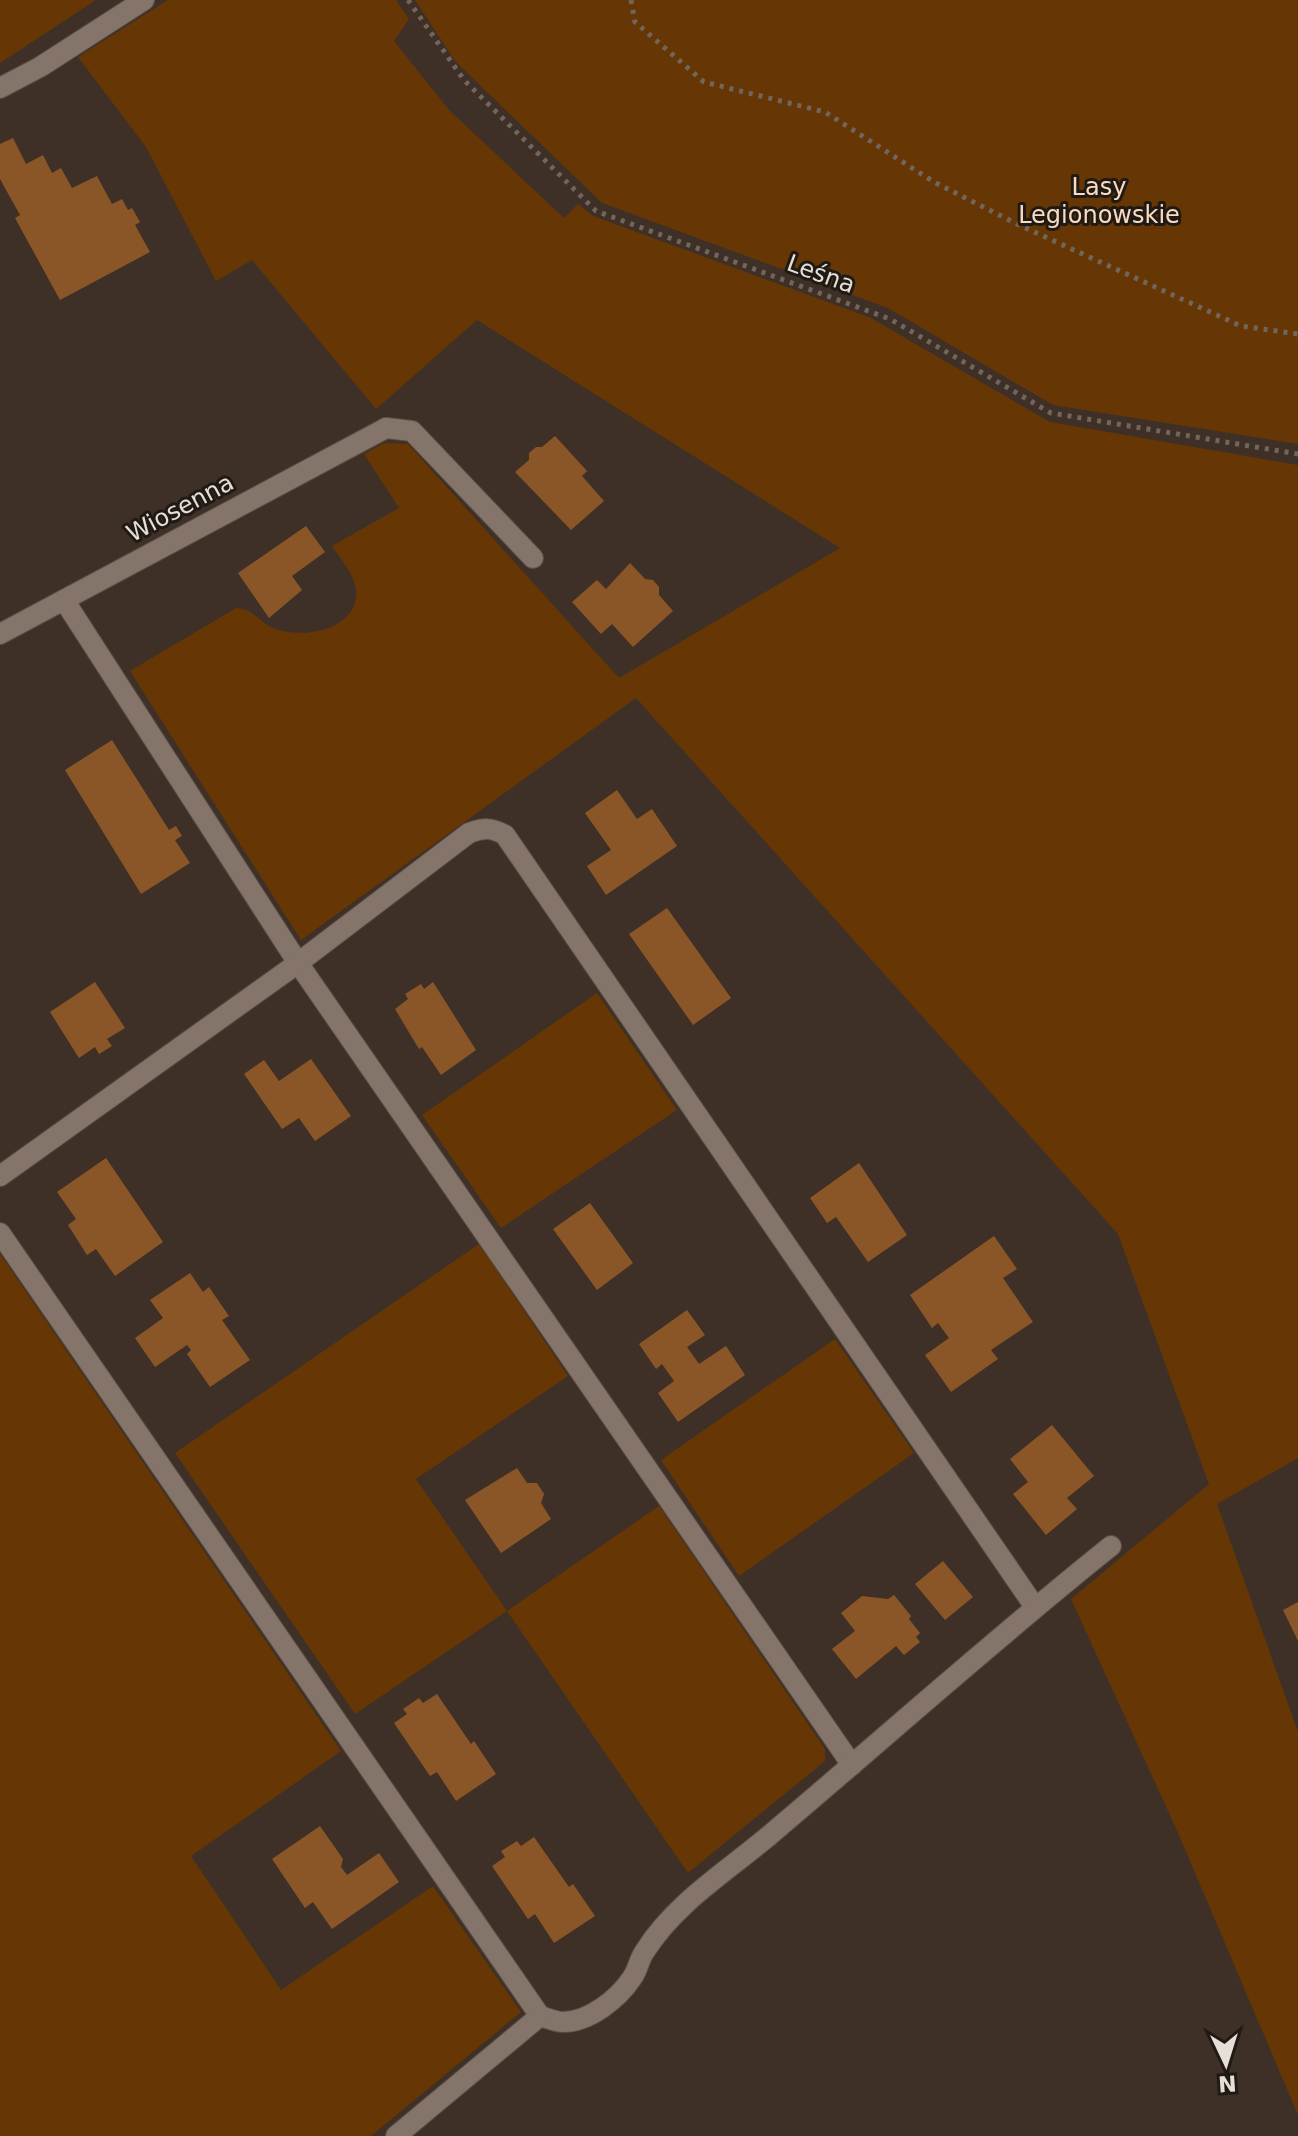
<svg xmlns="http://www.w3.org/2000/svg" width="1298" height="2136" font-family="'DejaVu Sans',sans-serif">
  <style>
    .green { fill: #663704 }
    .building { fill: #8b5627 }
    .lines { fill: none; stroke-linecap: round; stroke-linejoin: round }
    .lane-casing { stroke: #5a4f47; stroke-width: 22 }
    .street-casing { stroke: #5a4f47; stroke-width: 22 }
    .path { stroke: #71655c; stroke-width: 5; stroke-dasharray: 4 6; stroke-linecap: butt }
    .lane { stroke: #847469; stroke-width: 20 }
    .street { stroke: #847469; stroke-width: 20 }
    .labels { text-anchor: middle; stroke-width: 6; stroke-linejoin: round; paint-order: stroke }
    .park-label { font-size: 24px; fill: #fadac0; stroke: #201a15 }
    .street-label { font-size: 24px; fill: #e6ded7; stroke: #201a15 }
  </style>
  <rect width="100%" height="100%" fill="#3e3026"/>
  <g class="green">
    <path d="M0,0H96L0,63Z"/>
    <path d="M168,0H396L409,19L394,41L449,110L564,218L578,204L593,216L871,318L1050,422L1298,465V1458L1217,1504L1298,1732V2115L1179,1835L1071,1599L1209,1484L1118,1234L636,698L301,940L130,671L236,608C253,608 259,622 273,628C300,639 353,632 356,596C358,578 341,560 332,546L399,508L364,454L384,443L408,444L619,678L840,548L477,320L376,409L252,260L216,281L146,147L78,57Z"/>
    <path d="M415,0H1298V444L1053,405L888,308L602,203L455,61Z"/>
    <path d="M597,993L677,1110L501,1228L422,1115Z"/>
    <path d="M479,1244L568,1376L416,1479L507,1611L659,1506L825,1749V1761L688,1873L507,1611L355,1714L175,1453Z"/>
    <path d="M0,1254L341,1751L191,1856L281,1990L433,1886L521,2012L371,2136H0Z"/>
    <path d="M835,1339L914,1453L739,1576L661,1460Z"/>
  </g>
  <g class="building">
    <path d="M13,138L26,164L43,155L52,173L61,168L72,188L97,176L112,204L122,199L128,210L132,208L140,222L135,225L150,252L60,300L15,218L20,215L0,179V144Z"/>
    <path d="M555,436L587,471L582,476L604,501L571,530L515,472L529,460V453L536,447H542Z"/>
    <path d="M306,526L325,552L292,576L302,590L269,618L238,573Z"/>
    <path d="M630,563L645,579L653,580L659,587V595L673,611L633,647L612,624L601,634L572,602L597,580L606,589Z"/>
    <path d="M112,740L169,830L176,826L182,836L175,840L190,863L141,894L65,770Z"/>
    <path d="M617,790L637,819L652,809L677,846L606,895L587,866L611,850L585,813Z"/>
    <path d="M667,908L731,998L693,1025L629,934Z"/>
    <path d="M95,982L125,1028L107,1039L112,1046L99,1054L95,1047L79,1058L50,1012Z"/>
    <path d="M433,982L476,1050L441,1075L422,1047L419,1049L395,1009L408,999L405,994L421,984L424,989Z"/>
    <path d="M311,1059L351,1116L315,1141L299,1118L282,1129L244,1074L264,1060L279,1081Z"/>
    <path d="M106,1158L163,1242L115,1276L96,1249L87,1255L68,1225L76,1219L57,1192Z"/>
    <path d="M859,1163L907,1235L868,1262L836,1217L827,1223L810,1198Z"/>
    <path d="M590,1203L633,1263L597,1290L553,1229Z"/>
    <path d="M994,1236L1017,1269L1003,1278L1033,1322L991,1350L998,1359L951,1392L925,1355L949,1338L938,1323L932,1328L910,1295Z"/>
    <path d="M190,1273L203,1292L209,1287L229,1316L222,1320L250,1360L210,1387L187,1354L191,1350L187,1345L155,1367L135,1338L163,1318L150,1300Z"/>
    <path d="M687,1310L705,1335L687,1347L699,1364L726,1346L745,1375L678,1422L658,1393L674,1381L662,1364L656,1369L639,1344Z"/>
    <path d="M1052,1425L1094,1476L1067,1498L1077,1509L1046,1535L1013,1494L1028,1482L1010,1459Z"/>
    <path d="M517,1468L527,1483H537L544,1494L541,1503L551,1519L501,1553L465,1500Z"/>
    <path d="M943,1561L973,1597L945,1620L915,1584Z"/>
    <path d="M894,1595L911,1616L909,1619L920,1633L916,1637L920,1642L904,1655L896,1646L856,1679L832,1649L855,1631L841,1613L862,1596L888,1599Z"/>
    <path d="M1298,1602V1641L1283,1610Z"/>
    <path d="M437,1694L471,1744L474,1741L496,1774L456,1801L437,1772L430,1776L394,1723L407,1714L403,1709L419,1698L423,1703Z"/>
    <path d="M320,1826L343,1859L341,1867L347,1875L379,1853L399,1882L332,1929L313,1902L305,1908L272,1859Z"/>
    <path d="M534,1837L569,1887L573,1884L595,1916L554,1943L535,1914L528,1919L492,1866L505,1857L501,1851L517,1841L521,1846Z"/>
  </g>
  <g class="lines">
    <g class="lane-casing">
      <path id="lane" d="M386,428L412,431L533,558"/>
    </g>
    <g class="street-casing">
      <g id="street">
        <path d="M0,88L40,67L144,0"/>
        <path d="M64,600L298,963L852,1765"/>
        <path d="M0,634L386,428"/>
        <path d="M0,1176L298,963L469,833C484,828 491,827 505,835L1035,1607"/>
        <path d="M0,1233L540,2016C547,2018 556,2022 563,2022C589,2022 618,1999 632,1978C638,1970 639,1959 645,1951C677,1900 734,1867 778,1828C889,1734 997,1637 1111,1546"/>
        <path d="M396,2136L540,2016"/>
      </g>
    </g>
    <g class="path">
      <path d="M408,0L464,80L596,211L890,319L1051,413L1298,454"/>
      <path d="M631,0L635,22L704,82L825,112L934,182L1019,225L1241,326L1298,334"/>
    </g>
    <use href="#lane" class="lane"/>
    <use href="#street" class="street"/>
  </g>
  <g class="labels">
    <g class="park-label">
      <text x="1099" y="195">Lasy<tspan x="1099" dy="28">Legionowskie</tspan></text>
    </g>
    <g class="street-label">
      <text transform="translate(821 274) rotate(20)" y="8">Leśna</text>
      <text transform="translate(180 508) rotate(-28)" y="8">Wiosenna</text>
    </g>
  </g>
  <g transform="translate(1226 2064) rotate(176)" stroke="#201a15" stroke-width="6" paint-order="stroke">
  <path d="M0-6L14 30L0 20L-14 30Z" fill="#e6ded7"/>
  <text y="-12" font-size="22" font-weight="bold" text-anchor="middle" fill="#e6ded7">N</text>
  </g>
</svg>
